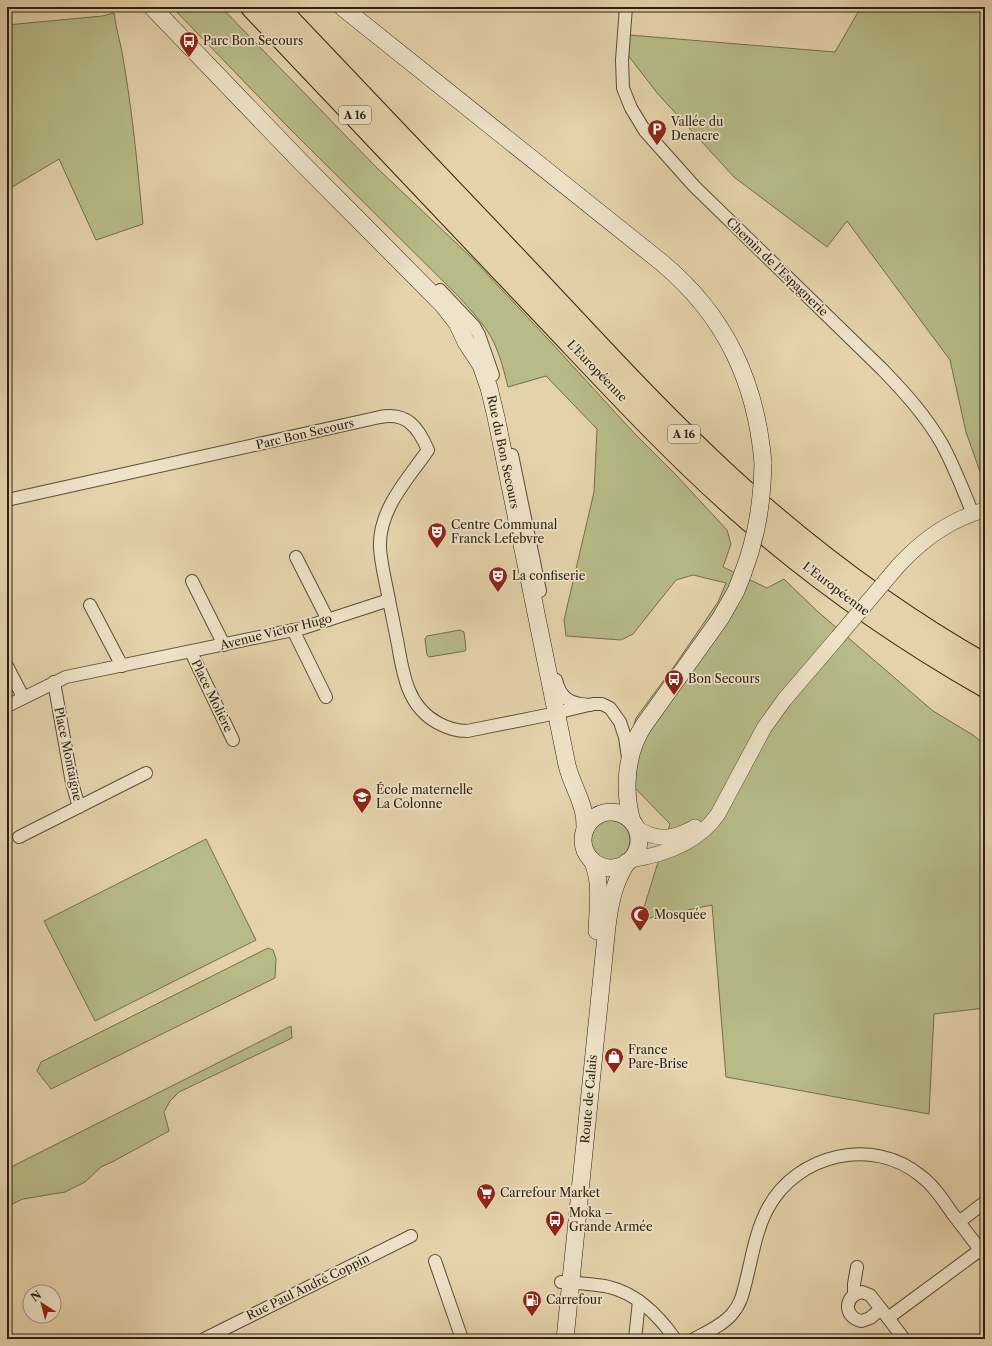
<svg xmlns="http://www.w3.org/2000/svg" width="992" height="1346" font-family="'Libre Caslon Text',serif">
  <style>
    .green { fill: #b6bb88; stroke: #726e4c }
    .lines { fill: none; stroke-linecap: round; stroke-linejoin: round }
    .minor-casing { stroke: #5b4d38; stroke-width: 14 }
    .tertiary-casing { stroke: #5b4d38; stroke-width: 16 }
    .secondary-casing { stroke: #2d2111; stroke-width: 18 }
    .motorway-casing { stroke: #2d2111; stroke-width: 24 }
    .minor { stroke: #eee2c8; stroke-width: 12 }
    .tertiary { stroke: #eee2c8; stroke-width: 15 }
    .secondary { stroke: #eee2c8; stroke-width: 17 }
    .motorway { stroke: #e5d2ab; stroke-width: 22 }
    .tertiary-bridge-casing { stroke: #5b4d38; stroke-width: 16; stroke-linecap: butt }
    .secondary-bridge-casing { stroke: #2d2111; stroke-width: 18; stroke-linecap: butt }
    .tertiary-bridge { stroke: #eee2c8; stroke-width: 15 }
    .secondary-bridge { stroke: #eee2c8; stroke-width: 17 }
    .labels { text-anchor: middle; stroke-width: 3.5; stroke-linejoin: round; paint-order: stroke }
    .shield { fill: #eee2c8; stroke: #675b48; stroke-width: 1 }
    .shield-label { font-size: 11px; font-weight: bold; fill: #2d2111 }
    .poi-label { font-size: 12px; fill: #2d2111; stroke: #eee2c8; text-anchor: start }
    .street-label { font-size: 12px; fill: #2d2111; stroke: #eee2c8 }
  </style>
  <rect width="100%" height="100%" fill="#e5d2ab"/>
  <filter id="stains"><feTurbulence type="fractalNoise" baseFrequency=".005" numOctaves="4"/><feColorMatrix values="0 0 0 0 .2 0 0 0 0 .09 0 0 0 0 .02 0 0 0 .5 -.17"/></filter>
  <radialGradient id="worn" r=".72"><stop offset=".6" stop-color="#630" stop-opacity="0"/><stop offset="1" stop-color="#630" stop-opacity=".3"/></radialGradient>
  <g class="green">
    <path d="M172,7H221L377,168L472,258L548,339L635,434L676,475L727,530L731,544L723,567L767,588L784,579L816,610L933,711L973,735L985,745V1008L934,1014L929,1114L726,1077L712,905L640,920L670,824L635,788L631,736L636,718L675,665L718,602L726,583L693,575L676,580L633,634L621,640L566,636L564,620L594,492L597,429L546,376L508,387C503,367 498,346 486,329C478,318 469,308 460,298L288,127Z"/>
    <path d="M861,7H985V486L966,432L950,360L847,221L827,247L734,177L658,94L627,54L629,35L835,52Z"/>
    <path d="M114,13C116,30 122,47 124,64C133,117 138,171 143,224L96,240L59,159L7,190V25L102,16Z"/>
    <path d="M460,630L464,632L466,649L465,651L429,657L427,655L425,639L427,636Z"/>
    <circle cx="610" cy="840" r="20"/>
    <path d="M206,839L256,940L95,1021L44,921Z"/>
    <path d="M268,948L273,950L276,959L275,978L51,1089L37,1071L41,1062Z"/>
    <path d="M291,1026L292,1038L179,1092L170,1101L164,1112L169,1131L114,1161L101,1167L85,1182L65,1192L23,1199L10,1205L7,1204V1169Z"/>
  </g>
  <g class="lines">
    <g class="minor-casing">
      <g id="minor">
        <path d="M626,7L622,60L623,88L631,108L645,131L694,186L883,370C905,393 926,416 942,444C954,466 963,490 973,514"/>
        <path d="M440,290L474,326L479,335L493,375"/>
        <path d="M512,455L540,591"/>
        <path d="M7,500L380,417C407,412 418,427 428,450C408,479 378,510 380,548C381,565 386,583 389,600"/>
        <path d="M296,557L328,620"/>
        <path d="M192,581L224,645"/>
        <path d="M90,605L122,666"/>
        <path d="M293,630L326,697"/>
        <path d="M191,652L233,740"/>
        <path d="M7,666L23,697"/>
        <path d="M556,680C561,700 571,704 590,705"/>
        <path d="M54,682L72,783L79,807"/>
        <path d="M7,706L66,677L303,628L389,600C392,615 395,630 398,645C403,675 408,707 438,723C447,728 457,731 467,731L547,715L593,704H602L610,708L620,722L625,737L628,758"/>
        <path d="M19,837L146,773"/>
        <path d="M959,1222L985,1202"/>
        <path d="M435,1261L462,1339"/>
        <path d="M857,1267L854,1284V1295C843,1304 848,1319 862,1321L870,1318L881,1309"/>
        <path d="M561,1282C577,1283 594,1284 609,1287C638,1294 659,1316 675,1339"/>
        <path d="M854,1295L862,1292L870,1295L888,1318L980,1250"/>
        <path d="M888,1318L904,1339"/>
        <path d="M204,1339L411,1236"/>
        <path d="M635,1339L639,1301"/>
        <path d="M694,1339C707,1332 723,1325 732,1314C741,1304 743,1293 746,1281C752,1257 756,1230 768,1208C797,1154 873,1136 921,1176C934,1186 943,1200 952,1213C963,1227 974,1242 985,1256"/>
      </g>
    </g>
    <g class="tertiary-casing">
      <g id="tertiary">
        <path d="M898,566C922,540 950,519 985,510"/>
        <path d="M636,828C657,841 673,840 695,827"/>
        <path d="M630,860C663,855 698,843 718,814L764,728L784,700L838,637"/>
      </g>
    </g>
    <g class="secondary-casing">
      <g id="secondary">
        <path d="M152,7L300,161L443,305L457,323L466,342L481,365L489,388L496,417L567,765C571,782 581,798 584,814C585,819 585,825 585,830"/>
        <path d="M342,7L661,262C725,315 756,381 763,463"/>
        <circle cx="611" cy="840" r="28"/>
        <path d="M632,821C623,790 626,752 644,725L720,619L736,591L743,573"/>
        <path d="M592,860C602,881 598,907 597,931"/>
        <path d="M565,1339L607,926C610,903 614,882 627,862"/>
      </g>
    </g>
    <g class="motorway-casing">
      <g id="motorway">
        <path d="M252,7C343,103 435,200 526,296C596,369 663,444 739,511C815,578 897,636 985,686"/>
        <path d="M277,7C361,95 445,184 529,272C595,342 659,413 730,478C808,549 893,613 985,665"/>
      </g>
    </g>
    <use href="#minor" class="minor"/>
    <use href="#tertiary" class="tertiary"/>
    <use href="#secondary" class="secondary"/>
    <use href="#motorway" class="motorway"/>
    <g class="tertiary-bridge-casing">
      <path id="tertiary-bridge" d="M838,637L898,566"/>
    </g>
    <g class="secondary-bridge-casing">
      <path id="secondary-bridge" d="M743,573C757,536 762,503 763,463"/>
    </g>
    <use href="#tertiary-bridge" class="tertiary-bridge"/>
    <use href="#secondary-bridge" class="secondary-bridge"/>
  </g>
  <defs>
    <g id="bus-pin" transform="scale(1)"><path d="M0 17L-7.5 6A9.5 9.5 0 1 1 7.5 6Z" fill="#8f2418" stroke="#eee2c8"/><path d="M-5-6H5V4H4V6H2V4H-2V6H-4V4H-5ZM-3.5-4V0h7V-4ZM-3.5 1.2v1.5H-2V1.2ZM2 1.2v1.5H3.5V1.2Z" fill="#fff"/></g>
    <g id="parking-pin" transform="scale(1)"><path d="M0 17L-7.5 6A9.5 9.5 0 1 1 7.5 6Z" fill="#8f2418" stroke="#eee2c8"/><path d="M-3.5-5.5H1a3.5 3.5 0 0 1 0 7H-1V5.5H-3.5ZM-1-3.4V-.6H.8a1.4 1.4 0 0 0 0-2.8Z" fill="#fff"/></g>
    <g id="theatre-pin" transform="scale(1)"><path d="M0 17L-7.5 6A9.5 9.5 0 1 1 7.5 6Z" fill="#8f2418" stroke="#eee2c8"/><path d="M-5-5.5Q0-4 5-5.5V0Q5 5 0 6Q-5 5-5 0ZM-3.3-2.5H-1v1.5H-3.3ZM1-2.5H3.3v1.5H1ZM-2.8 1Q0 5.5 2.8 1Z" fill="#fff"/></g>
    <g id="school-pin" transform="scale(1)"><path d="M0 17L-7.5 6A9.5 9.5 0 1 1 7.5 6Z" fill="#8f2418" stroke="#eee2c8"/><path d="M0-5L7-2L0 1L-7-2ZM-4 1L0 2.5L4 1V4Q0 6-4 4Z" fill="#fff"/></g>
    <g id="mosque-pin" transform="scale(1)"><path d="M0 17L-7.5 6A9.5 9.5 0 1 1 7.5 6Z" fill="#8f2418" stroke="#eee2c8"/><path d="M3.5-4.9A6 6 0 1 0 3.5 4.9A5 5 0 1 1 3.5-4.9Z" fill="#fff"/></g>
    <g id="shop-pin" transform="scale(1)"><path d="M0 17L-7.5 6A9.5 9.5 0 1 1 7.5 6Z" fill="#8f2418" stroke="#eee2c8"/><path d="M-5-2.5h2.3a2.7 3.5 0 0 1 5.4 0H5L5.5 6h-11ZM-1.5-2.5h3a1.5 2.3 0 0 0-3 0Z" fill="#fff"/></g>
    <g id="supermarket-pin" transform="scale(1)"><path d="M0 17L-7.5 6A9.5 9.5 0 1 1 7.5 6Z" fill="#8f2418" stroke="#eee2c8"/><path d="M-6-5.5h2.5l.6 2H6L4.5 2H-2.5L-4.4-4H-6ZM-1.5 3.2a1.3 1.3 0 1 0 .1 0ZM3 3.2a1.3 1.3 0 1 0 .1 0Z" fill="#fff"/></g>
    <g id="fuel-pin" transform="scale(1)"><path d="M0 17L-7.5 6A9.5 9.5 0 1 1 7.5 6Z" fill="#8f2418" stroke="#eee2c8"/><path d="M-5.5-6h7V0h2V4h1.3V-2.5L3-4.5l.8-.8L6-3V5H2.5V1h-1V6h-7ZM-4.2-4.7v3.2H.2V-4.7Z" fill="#fff"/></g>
  </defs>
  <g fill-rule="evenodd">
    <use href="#bus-pin" x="189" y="41"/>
    <use href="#parking-pin" x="657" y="129"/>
    <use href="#theatre-pin" x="437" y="532"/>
    <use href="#theatre-pin" x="498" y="576"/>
    <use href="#bus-pin" x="674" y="679"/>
    <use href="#school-pin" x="362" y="797"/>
    <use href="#mosque-pin" x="640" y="915"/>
    <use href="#shop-pin" x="614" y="1057"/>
    <use href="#supermarket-pin" x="486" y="1193"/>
    <use href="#bus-pin" x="555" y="1220"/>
    <use href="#fuel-pin" x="532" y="1300"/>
  </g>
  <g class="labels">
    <g class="shield">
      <rect x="339" y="106" width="32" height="18" rx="3"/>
      <rect x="668" y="425" width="32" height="18" rx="3"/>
    </g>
    <g class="shield-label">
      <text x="355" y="119">A 16</text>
      <text x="684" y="438">A 16</text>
    </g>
    <g class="poi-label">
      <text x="203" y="45">Parc Bon Secours</text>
      <text x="671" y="126">Vallée du<tspan x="671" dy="14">Denacre</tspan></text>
      <text x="451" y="529">Centre Communal<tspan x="451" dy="14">Franck Lefebvre</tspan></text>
      <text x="512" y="580">La confiserie</text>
      <text x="688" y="683">Bon Secours</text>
      <text x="376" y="794">École maternelle<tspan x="376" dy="14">La Colonne</tspan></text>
      <text x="654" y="919">Mosquée</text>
      <text x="628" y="1054">France<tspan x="628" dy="14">Pare-Brise</tspan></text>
      <text x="500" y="1197">Carrefour Market</text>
      <text x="569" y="1217">Moka –<tspan x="569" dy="14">Grande Armée</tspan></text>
      <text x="546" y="1304">Carrefour</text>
    </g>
    <g class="street-label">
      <text transform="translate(777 267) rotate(44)" y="4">Chemin de l'Espagnerie</text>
      <text transform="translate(597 371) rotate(46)" y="4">L'Européenne</text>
      <text transform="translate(305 434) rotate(-13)" y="4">Parc Bon Secours</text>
      <text transform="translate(503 452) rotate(78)" y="4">Rue du Bon Secours</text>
      <text transform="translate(836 589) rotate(37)" y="4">L'Européenne</text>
      <text transform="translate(276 632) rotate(-14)" y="4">Avenue Victor Hugo</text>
      <text transform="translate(212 696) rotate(64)" y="4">Place Molière</text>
      <text transform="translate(68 754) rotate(78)" y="4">Place Montaigne</text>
      <text transform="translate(589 1099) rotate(-85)" y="4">Route de Calais</text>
      <text transform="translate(308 1287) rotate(-26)" y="4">Rue Paul André Coppin</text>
    </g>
  </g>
  <rect width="992" height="1346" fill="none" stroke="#e5d2ab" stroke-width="24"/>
  <rect x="8" y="8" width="976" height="1330" fill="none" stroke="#2d2111" stroke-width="2"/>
  <rect x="12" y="12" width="968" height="1322" fill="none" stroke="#2d2111"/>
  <g transform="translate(42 1304) rotate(324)"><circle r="19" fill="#eee2c8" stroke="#a1957f"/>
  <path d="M0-3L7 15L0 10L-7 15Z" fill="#8f2418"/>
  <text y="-6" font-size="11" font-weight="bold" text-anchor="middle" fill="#2d2111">N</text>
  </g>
  <rect width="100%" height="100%" filter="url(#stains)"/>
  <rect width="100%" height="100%" fill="url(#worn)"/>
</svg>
